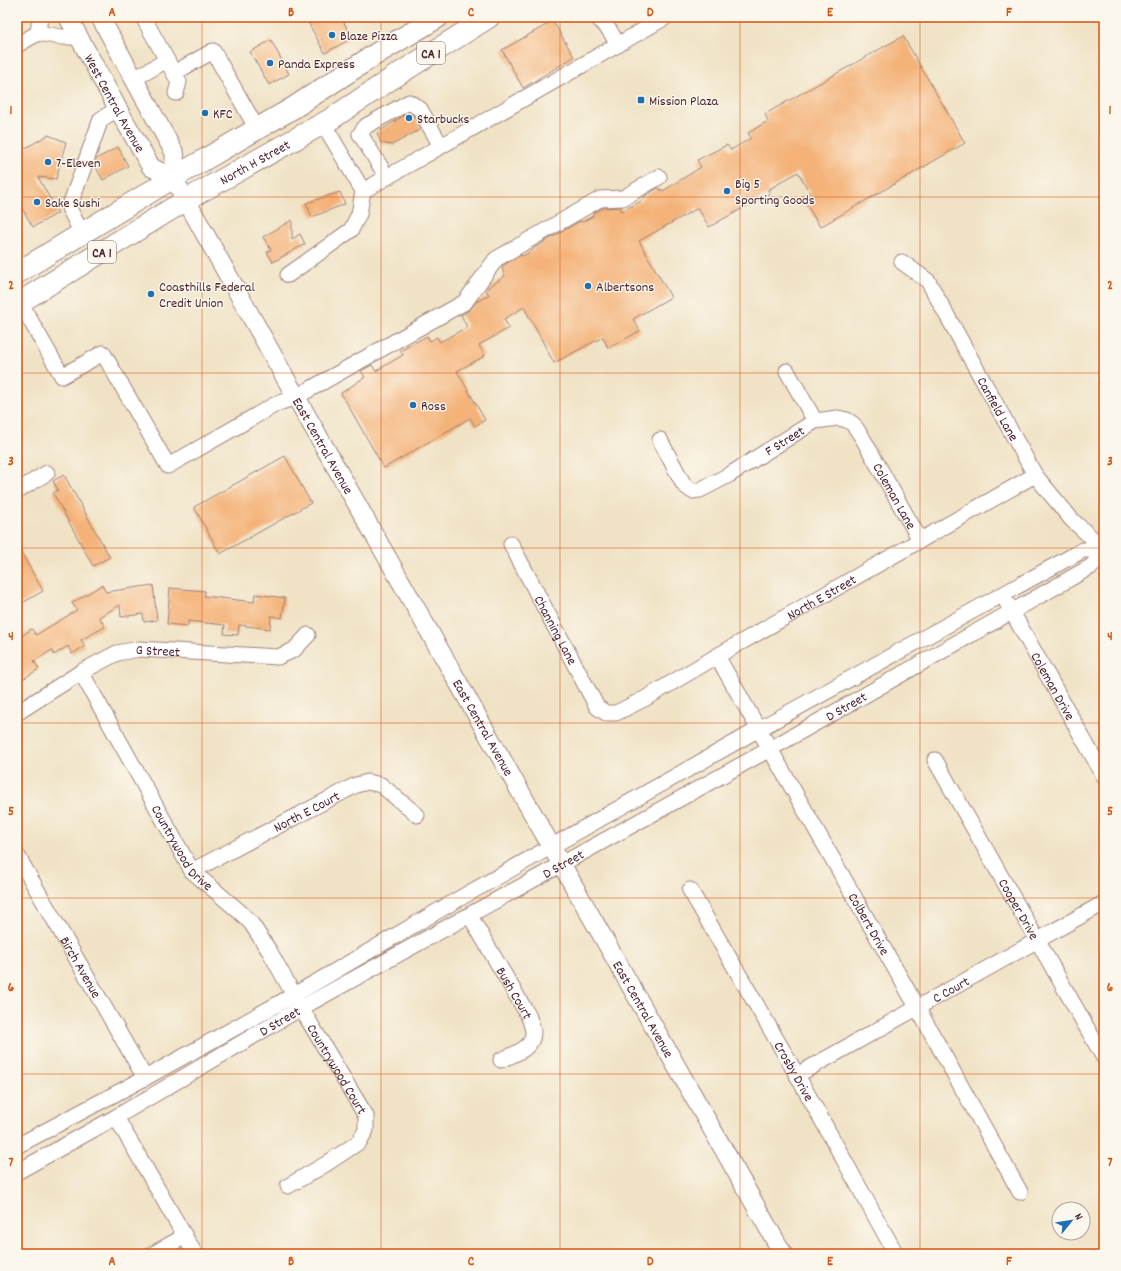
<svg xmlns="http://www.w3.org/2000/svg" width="1121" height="1271" font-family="Dekko,sans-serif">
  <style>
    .building { fill: #f4b278 }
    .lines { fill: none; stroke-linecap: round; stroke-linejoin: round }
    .minor-casing { stroke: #9d8078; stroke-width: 17 }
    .major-casing { stroke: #9d8078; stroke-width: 20 }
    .highway-casing { stroke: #9d8078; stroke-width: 23 }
    .minor { stroke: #fff; stroke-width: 15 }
    .major { stroke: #fff; stroke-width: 18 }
    .highway { stroke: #fff; stroke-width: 21 }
    .grid { fill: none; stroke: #d8530f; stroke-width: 1; stroke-opacity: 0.55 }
    .poi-dot { fill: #1f6fb2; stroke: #fbf7ec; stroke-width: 1.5 }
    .labels { text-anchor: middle; stroke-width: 3; stroke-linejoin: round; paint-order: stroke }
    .shield { fill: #fbf7ec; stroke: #7f6065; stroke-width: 1 }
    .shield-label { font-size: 13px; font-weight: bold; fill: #4a1f2b }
    .poi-label { font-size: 14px; fill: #4a1f2b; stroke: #fbf7ec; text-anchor: start }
    .street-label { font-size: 14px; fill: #4a1f2b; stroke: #fbf7ec }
    .neatline { fill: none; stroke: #d8530f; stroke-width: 1.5 }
    .grid-label { font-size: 13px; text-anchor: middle; font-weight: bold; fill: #d8530f }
  </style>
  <rect width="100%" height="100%" fill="#fbf7ec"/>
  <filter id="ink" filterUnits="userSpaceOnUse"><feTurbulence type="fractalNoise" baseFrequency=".025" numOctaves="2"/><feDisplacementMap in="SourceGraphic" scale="8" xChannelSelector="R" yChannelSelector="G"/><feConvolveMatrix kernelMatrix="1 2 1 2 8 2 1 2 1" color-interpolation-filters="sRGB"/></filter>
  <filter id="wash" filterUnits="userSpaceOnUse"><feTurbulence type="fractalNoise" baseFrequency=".012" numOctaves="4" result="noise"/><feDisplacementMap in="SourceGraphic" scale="16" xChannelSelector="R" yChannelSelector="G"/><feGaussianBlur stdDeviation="0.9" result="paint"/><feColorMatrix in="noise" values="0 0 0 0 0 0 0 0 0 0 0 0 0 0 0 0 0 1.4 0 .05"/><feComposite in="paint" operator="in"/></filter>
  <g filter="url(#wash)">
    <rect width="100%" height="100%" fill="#f0e2c5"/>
    <g id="blocks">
      <g class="building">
        <path d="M305,17H341L352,38L325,53Z"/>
        <path d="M553,21L574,57L523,88L502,50Z"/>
        <path d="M903,36L965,143L820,227L802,197L810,193L798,172L768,190L770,193L709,227L698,208L639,241L671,297L633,319L640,331L608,348L603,337L554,363L524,307L504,319L509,328L479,345L485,356L457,371L485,420L475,426L470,418L384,468L341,393L365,377L361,371L372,365L376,371L403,355L400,351L427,336L430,341L437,337L440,342L467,327L461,315L470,310L476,302L489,295L486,289L505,276L502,268V266L521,255L523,256L533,250L534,248L580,221L582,222L593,216V213L603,208L620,207L622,211L642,201L646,195L658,188L663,191L701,167L697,160L727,145L731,150L751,138L748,133L768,121L765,114Z"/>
        <path d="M271,40L289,74L269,85L250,52Z"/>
        <path d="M409,112L413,115L421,129L392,145L381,143L377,133Z"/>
        <path d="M48,135L66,142L56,179L38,177L58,213L33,227L17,200V153Z"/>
        <path d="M118,147L128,166L103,180L94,164L96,159Z"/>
        <path d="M340,192L345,204L312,217L306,203Z"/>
        <path d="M292,220V239L300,234L305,244L273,262L267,252L271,250L263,237Z"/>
        <path d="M285,456L311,503L220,554L194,507Z"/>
        <path d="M64,475L110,557L93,566L53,493L58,490L53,481Z"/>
        <path d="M17,545L43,591L17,606Z"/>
        <path d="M102,585L106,592L153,585L157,620L144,622L143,614L121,617L120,605L99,617L105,627L81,640L85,646L72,654L68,646L54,655L52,650L34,661L39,669L23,679L17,669V639L32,629L36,635L77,610L72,603Z"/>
        <path d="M170,588L205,591L204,596L254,602L255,594L285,598L282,618L271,616L270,629L239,625L238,635L224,634L225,625L188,621V626L167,624Z"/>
      </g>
    </g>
  </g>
  <g filter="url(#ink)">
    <use href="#blocks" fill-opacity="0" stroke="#9d8078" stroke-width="1"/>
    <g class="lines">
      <g class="minor-casing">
        <g id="minor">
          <path d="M143,17L179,82L176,93"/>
          <path d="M597,17L610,31L618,45"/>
          <path d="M38,33L40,17"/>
          <path d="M17,45L38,33L61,37H79"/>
          <path d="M174,73L213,51L257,129"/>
          <path d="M134,79L167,60"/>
          <path d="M387,177L360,134L366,126L409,102L420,109L441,146"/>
          <path d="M363,191L666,17"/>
          <path d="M82,234L69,208L101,119L118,109"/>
          <path id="s1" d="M902,262L928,281L1035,475L1072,520L1104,549"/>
          <path d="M288,275L351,230L359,214L363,191L323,123"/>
          <path d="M20,302L62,376L103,353L168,466L276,404L296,397L465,302L496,259L600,199L623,198L659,177"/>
          <path d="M787,371L815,421"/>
          <path id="s2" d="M660,440L684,485L692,491L700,490L729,475L815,421L838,418L847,420L853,424L862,437L920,540"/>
          <path d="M17,491L47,473"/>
          <path id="s3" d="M511,544L597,707L606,713H616L646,698L717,656L1035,475"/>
          <path id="s4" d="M1007,603L1104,776"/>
          <path id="s5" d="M717,656L917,1007L1020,1192"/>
          <path id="s6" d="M81,672L192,871L240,912L251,923L270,952L301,1008L366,1116V1130L359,1142L326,1164L288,1186"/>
          <path id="s7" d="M17,713L81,672L117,653L139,649L278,657L294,650L308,635"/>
          <path id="s8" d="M935,760L1104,1058"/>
          <path id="s9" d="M17,855L145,1078"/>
          <path id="s10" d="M192,871L356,785L368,782L381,785L417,815"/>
          <path id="s11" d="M690,890L797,1075L896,1254"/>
          <path id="s12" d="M470,916L528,1015C530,1020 532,1026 533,1031C534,1049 514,1054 501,1060"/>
          <path id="s13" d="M797,1075L1104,903"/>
          <path d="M116,1117L195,1254"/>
          <path d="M17,1146L145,1078L294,995L455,901L759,729L1083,550H1104"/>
          <path id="s14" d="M17,1172L116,1117L301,1008L770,749L1092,566L1104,551"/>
          <path d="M153,1254L185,1236"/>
        </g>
      </g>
      <g class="major-casing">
        <g id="major">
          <path id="s15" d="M68,17L118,109L151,167L173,178L186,200L296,397L783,1254"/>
          <path d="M100,17L175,154L173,178"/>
        </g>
      </g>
      <g class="highway-casing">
        <g id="highway">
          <path d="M17,273L173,178L293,108L379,52L438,17"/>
          <path id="s16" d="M17,304L186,200L331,119L394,77L489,17"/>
        </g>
      </g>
      <use href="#minor" class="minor"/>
      <use href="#major" class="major"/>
      <use href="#highway" class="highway"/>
    </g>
  </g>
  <path class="grid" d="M202,17V1254M381,17V1254M560,17V1254M740,17V1254M920,17V1254M17,197H1104M17,373H1104M17,548H1104M17,723H1104M17,898H1104M17,1074H1104"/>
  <g class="poi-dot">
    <circle cx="332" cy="35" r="4"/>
    <circle cx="270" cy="63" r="4"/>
    <rect x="637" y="96" width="8" height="8" rx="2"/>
    <circle cx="205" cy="113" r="4"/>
    <circle cx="409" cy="118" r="4"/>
    <circle cx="48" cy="162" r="4"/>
    <circle cx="727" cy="191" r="4"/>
    <circle cx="37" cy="202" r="4"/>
    <circle cx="588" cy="286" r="4"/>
    <circle cx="151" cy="294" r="4"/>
    <circle cx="413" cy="405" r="4"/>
  </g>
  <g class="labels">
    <g class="shield">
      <rect x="417" y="42" width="28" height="22" rx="3"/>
      <rect x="88" y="241" width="28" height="22" rx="3"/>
    </g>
    <g class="shield-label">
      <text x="431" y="58">CA 1</text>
      <text x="102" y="257">CA 1</text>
    </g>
    <g class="poi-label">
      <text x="340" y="40">Blaze Pizza</text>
      <text x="278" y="68">Panda Express</text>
      <text x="649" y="105">Mission Plaza</text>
      <text x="213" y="118">KFC</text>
      <text x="417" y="123">Starbucks</text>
      <text x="56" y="167">7-Eleven</text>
      <text x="735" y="188">Big 5<tspan x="735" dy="16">Sporting Goods</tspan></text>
      <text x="45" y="207">Sake Sushi</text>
      <text x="159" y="291">Coasthills Federal<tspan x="159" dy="16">Credit Union</tspan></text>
      <text x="596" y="291">Albertsons</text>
      <text x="421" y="410">Ross</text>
    </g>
    <g class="street-label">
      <text dy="5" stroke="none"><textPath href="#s15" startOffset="98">West Central Avenue</textPath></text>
      <text dy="5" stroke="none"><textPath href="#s16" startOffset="277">North H Street</textPath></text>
      <text dy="5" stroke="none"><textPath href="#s1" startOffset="178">Canfield Lane</textPath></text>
      <text dy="5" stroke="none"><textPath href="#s2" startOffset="167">F Street</textPath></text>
      <text dy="5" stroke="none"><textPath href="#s15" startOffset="503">East Central Avenue</textPath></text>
      <text dy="5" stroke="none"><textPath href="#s2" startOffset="326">Coleman Lane</textPath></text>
      <text dy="5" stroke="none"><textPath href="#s3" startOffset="441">North E Street</textPath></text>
      <text dy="5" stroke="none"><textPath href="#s3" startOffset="97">Channing Lane</textPath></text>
      <text dy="5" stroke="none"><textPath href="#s7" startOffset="158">G Street</textPath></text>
      <text dy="5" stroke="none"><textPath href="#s4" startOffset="95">Coleman Drive</textPath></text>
      <text dy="5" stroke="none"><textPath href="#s14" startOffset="951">D Street</textPath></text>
      <text dy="5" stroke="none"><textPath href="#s15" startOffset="827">East Central Avenue</textPath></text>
      <text dy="5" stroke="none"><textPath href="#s10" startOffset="129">North E Court</textPath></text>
      <text dy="5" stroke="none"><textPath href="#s6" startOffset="203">Countrywood Drive</textPath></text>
      <text dy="5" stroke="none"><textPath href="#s14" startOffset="627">D Street</textPath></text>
      <text dy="5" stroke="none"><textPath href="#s8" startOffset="171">Cooper Drive</textPath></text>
      <text dy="5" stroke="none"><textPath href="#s5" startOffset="308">Colbert Drive</textPath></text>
      <text dy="5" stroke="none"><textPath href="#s9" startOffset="129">Birch Avenue</textPath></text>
      <text dy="5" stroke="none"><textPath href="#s13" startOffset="176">C Court</textPath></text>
      <text dy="5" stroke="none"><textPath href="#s12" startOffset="89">Bush Court</textPath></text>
      <text dy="5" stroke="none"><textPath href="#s15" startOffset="1151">East Central Avenue</textPath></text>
      <text dy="5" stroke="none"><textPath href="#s14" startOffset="303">D Street</textPath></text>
      <text dy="5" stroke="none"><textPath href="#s6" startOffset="476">Countrywood Court</textPath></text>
      <text dy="5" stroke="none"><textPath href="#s11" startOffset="209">Crosby Drive</textPath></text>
    </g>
  </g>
  <rect width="1121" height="1271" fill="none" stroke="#fbf7ec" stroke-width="44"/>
  <g transform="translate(1071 1221) rotate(60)"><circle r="19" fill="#fbf7ec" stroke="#b4a19f"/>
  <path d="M0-3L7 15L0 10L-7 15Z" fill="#1f6fb2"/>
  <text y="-6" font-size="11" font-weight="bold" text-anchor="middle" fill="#4a1f2b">N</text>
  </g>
  <rect x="22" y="22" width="1077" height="1227" class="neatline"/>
  <g class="grid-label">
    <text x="112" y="16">A</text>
    <text x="291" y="16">B</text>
    <text x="471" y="16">C</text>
    <text x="650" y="16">D</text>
    <text x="830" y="16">E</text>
    <text x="1009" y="16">F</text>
    <text x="11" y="114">1</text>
    <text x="1110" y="114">1</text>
    <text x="11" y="289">2</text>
    <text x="1110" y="289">2</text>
    <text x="11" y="465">3</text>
    <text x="1110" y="465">3</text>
    <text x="11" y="640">4</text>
    <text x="1110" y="640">4</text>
    <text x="11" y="815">5</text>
    <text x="1110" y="815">5</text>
    <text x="11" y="991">6</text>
    <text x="1110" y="991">6</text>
    <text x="11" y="1166">7</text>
    <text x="1110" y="1166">7</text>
    <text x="112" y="1265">A</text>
    <text x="291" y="1265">B</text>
    <text x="471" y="1265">C</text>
    <text x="650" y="1265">D</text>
    <text x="830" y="1265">E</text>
    <text x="1009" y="1265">F</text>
  </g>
</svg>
